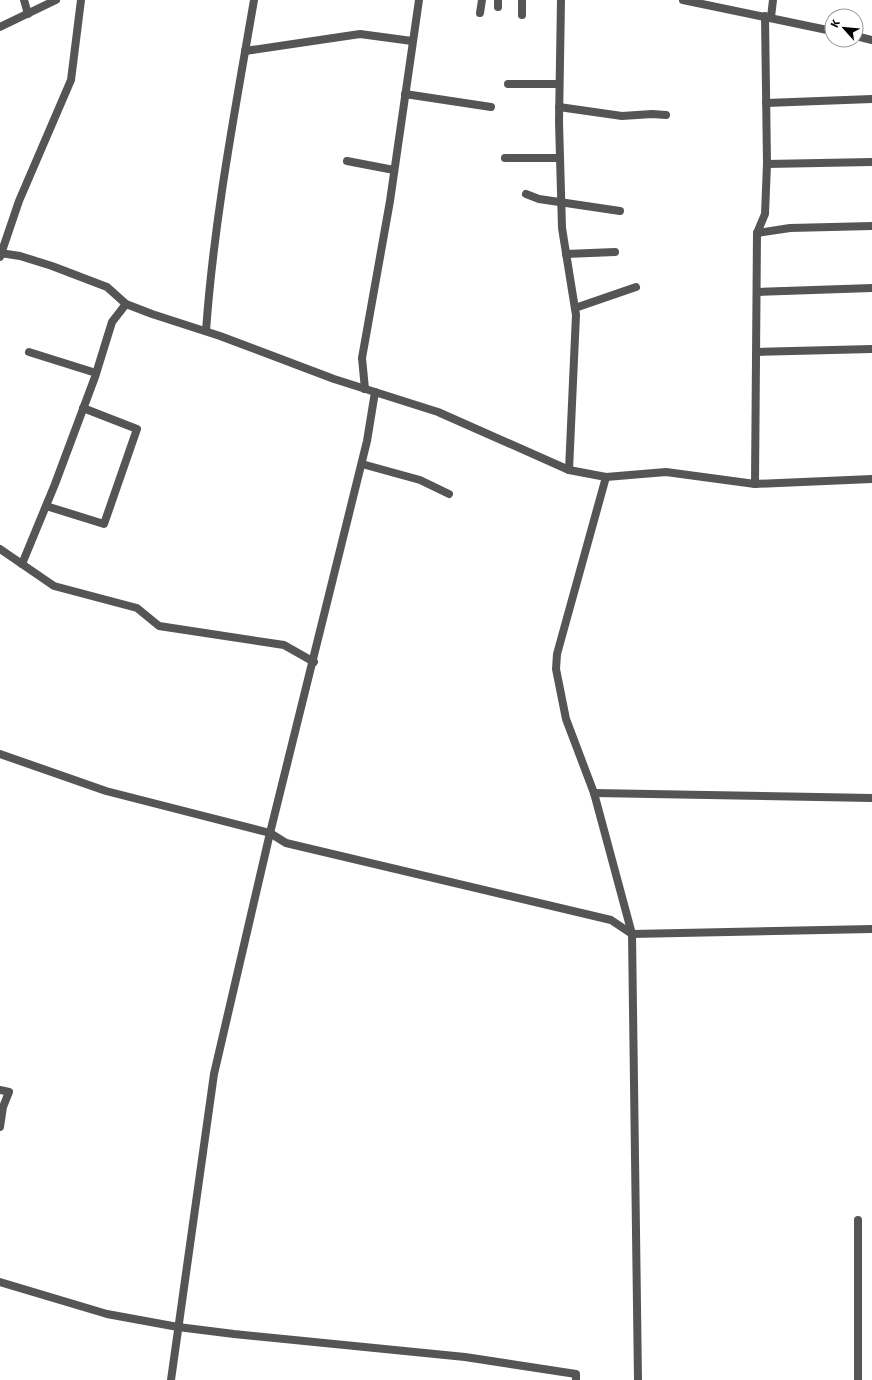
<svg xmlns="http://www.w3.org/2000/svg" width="872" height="1380" font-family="'Fira Sans',sans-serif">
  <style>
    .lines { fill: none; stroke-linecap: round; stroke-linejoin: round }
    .minor { stroke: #555; stroke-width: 8 }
  </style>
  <rect width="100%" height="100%" fill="#fff"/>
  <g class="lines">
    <g class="minor">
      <path d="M24,0L28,14"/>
      <path d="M561,0L559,122L562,228L576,315L569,470"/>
      <path d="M683,0L832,31"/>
      <path d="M498,7V0"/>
      <path d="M480,13L482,0"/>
      <path d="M522,15V0"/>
      <path d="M771,17L773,0"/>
      <path d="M0,27L56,0"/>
      <path d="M856,36L872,40"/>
      <path d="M245,51L360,34L412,41"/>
      <path d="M508,84H559"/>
      <path d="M405,94L491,107"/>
      <path d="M766,103L872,99"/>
      <path d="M559,107L622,116L652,114L666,115"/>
      <path d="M505,158H560"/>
      <path d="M347,161L394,170"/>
      <path d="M767,164L872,162"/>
      <path d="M526,194L539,199L620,211"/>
      <path d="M757,233L790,228L872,226"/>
      <path d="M0,253L20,256L52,266L107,287L126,304L152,314L220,336L334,379L438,412L569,470L606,477L666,472L755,484L872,479"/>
      <path d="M566,254L615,252"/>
      <path d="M0,257L19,201L71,80L81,0"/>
      <path d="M758,292L872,288"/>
      <path d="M575,308L636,287"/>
      <path d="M206,331C214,219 235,111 254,0"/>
      <path d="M29,352L96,373"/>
      <path d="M757,352L872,349"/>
      <path d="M365,389L362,358L390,201L419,0"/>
      <path d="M362,464L420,480L449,494"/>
      <path d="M606,477L557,654L556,669L566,719L594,793L632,934L638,1380"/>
      <path d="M755,484L757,233L765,214L767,164L765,16"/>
      <path d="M46,506L104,524L137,429L83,408"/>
      <path d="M0,549L54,586L137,608L159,626L284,645L314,662"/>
      <path d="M22,564L55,484L95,377L112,322L126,304"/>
      <path d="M0,754L106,791L270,833L286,843L611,920L632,934L872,929"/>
      <path d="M594,793L872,798"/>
      <path d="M0,1090L9,1092L3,1107L0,1127"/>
      <path d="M0,1282L107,1314L178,1327L234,1334L465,1357L576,1374V1380"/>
      <path d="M171,1380L214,1074L270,833L367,441L375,392"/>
      <path d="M858,1380V1220"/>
    </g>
  </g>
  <g transform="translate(844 28) rotate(297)"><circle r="19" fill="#ffffff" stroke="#999999"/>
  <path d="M0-3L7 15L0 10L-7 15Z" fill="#000000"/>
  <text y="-6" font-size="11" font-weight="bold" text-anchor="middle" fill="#000000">K</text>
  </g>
</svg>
